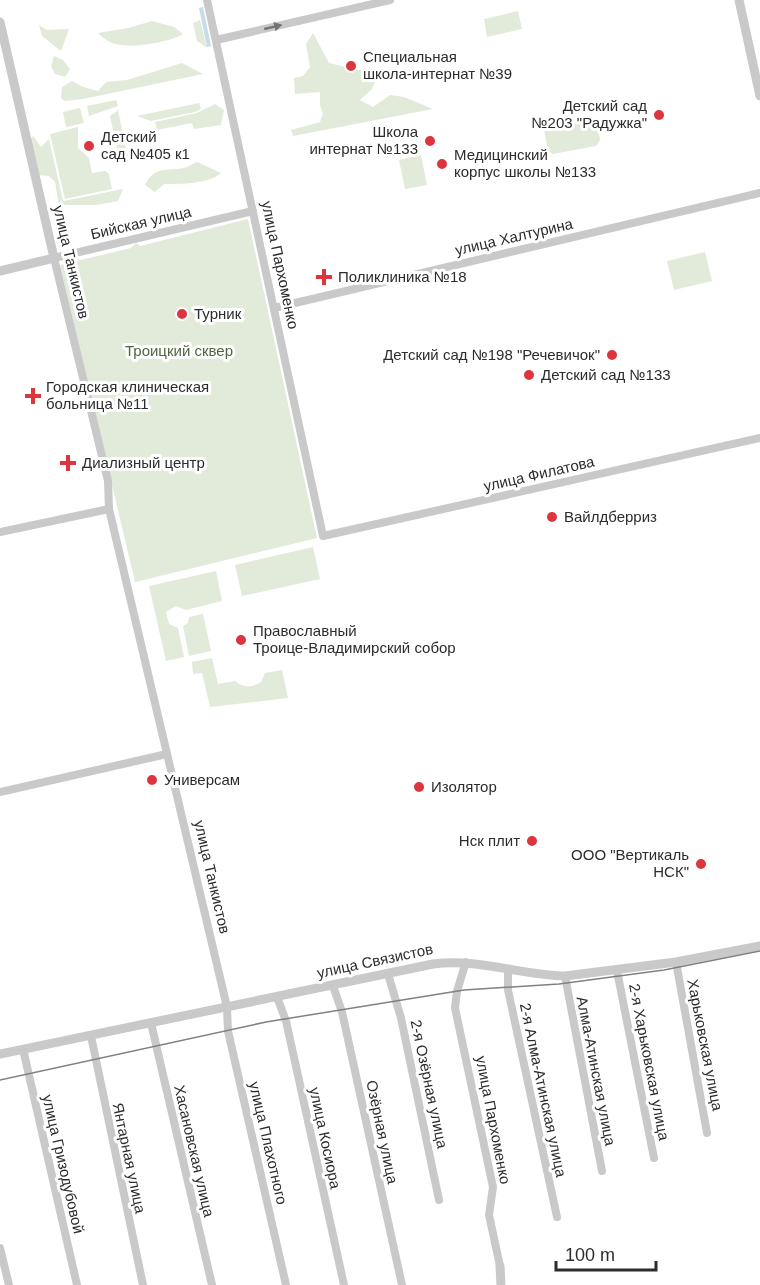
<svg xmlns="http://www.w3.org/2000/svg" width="760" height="1285" font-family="Helvetica,sans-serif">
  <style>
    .green { fill: #e2eada }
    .water { fill: #c7dbe9 }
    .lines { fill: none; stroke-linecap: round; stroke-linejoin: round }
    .minor { stroke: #c9c9c9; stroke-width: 8 }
    .tertiary { stroke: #c9c9c9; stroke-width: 9 }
    .tram { stroke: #818181; stroke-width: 1.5 }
    .oneway { fill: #737373 }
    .poi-dot { fill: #dc353d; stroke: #fff; stroke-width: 2 }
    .labels { text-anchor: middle; stroke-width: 6; stroke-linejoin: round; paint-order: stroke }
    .poi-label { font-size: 15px; fill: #2c2c2c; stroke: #fff; text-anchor: start }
    .street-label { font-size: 15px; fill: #2c2c2c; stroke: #fff }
    .park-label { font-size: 15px; fill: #4e663c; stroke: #fff }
  </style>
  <rect width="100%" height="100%" fill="#fff"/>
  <g class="green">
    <path d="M518,11L522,29L487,37L484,19Z"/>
    <path d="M200,20L207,48L197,41L193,23Z"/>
    <path d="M152,21L174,27L183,34C168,43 126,50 110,42C106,40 101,36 98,33L128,28Z"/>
    <path d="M39,25L47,30L69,29L61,51L42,36Z"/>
    <path d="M313,33L329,63L359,70H380L372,89L360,100L373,107L390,95L404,97L433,109L293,136L291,130L320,122L323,114L320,105V92L295,94L294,78L303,76L310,67L306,44Z"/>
    <path d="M54,56L63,60L70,69L65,77L55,74L51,66Z"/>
    <path d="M182,63L203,74L83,99L65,101L61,98L62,87L72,81L83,87L98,91L106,82L127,80Z"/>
    <path d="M116,100L118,106L89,116L87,106Z"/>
    <path d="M199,103L201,109L195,112L151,121L137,116Z"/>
    <path d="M215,104L224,110L221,125L194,129L192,123L157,130L155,122L197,113Z"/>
    <path d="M80,108L84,123L66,127L63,112Z"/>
    <path d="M118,110L128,158L120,162L110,116Z"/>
    <path d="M590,117L597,120L600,140L596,146L553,154L548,151L544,129L548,124Z"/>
    <path d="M78,127V148L89,158L92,173L105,171L109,174L112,189L65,199L50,134Z"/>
    <path d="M33,136L41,147L49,139L63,201L123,189L118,201L96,205H59L55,182L49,176L37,175L30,140Z"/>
    <path d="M421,155L427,185L405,189L399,160Z"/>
    <path d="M197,162L221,173C209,184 181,184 164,184L155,192L145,185C153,169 161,170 177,169C184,169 191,165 197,162Z"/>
    <path d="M248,219L317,538L135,582L60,265L131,248L136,243L140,246Z"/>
    <path d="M705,252L712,281L674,290L667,261Z"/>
    <path d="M313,547L320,579L242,596L235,565Z"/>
    <path d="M216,571L222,601L186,610L176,606L166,612L169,624L178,628L184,657L166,661L149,586Z"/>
    <path d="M203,614L211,651L189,656L183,626L188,623L189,617Z"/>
    <path d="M212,658L218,684L235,681C243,688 252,688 261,682L265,673L282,670L288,698L210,707L202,673L193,674L192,662Z"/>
  </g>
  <path class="water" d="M203,7L211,46L207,47L199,8Z"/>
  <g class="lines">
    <g class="minor">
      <path d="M207,0L323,536L760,438"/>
      <path d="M216,40L390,0"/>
      <path d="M253,211L54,258L108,481L109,509L227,1007L228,1031L286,1285"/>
      <path d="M274,308L760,193"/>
      <path d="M0,532L109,509"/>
      <path d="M0,792L167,754"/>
      <path d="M466,962L457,991L455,1008L493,1187L489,1215L500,1266"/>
      <path d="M676,962L707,1133"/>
      <path d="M508,969V990L557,1217"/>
      <path d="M617,971L654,1158"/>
      <path d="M388,974L401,1018L439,1200"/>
      <path d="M565,976L602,1171"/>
      <path d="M333,986L342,1012L402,1285"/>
      <path d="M277,997L286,1021L344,1285"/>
      <path d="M151,1023L212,1285"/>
      <path d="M91,1036L143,1285"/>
      <path d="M23,1049L77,1285"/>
      <path d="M0,1248L9,1285"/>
    </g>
    <g class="tertiary">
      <path d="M739,0L760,96"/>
      <path d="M0,22L54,258L0,271"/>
      <path d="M0,1054L433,964C478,958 520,975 565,976L676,962L760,946"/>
      <path d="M500,1266L501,1285"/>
    </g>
    <path class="tram" d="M0,1080L266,1022L464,990L559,984L664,970L760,951"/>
  </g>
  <defs><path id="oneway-solid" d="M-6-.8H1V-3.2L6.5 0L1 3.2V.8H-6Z" transform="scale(1.5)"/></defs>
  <use class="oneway" href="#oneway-solid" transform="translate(273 27) rotate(-13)"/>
  <g class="poi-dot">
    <circle cx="351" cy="66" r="6"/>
    <circle cx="659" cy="115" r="6"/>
    <circle cx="430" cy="141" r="6"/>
    <circle cx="89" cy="146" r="6"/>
    <circle cx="442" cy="164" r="6"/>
    <path d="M321 268h6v6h6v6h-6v6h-6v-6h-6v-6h6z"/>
    <circle cx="182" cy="314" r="6"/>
    <circle cx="612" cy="355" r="6"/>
    <circle cx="529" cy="375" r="6"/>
    <path d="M30 387h6v6h6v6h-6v6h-6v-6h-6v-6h6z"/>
    <path d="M65 454h6v6h6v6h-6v6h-6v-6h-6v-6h6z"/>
    <circle cx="552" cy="517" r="6"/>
    <circle cx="241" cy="640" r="6"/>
    <circle cx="152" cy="780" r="6"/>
    <circle cx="419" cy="787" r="6"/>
    <circle cx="532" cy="841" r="6"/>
    <circle cx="701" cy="864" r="6"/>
  </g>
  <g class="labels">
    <g class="poi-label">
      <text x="363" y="62">Специальная<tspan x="363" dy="17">школа-интернат №39</tspan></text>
      <text x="647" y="111" text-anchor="end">Детский сад<tspan x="647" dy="17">№203 "Радужка"</tspan></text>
      <text x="418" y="137" text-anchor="end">Школа<tspan x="418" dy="17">интернат №133</tspan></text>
      <text x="101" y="142">Детский<tspan x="101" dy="17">сад №405 к1</tspan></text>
      <text x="454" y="160">Медицинский<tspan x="454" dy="17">корпус школы №133</tspan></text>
      <text x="338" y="282">Поликлиника №18</text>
      <text x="194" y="319">Турник</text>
      <text x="600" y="360" text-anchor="end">Детский сад №198 "Речевичок"</text>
      <text x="541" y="380">Детский сад №133</text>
      <text x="46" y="392">Городская клиническая<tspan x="46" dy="17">больница №11</tspan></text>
      <text x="82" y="468">Диализный центр</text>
      <text x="564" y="522">Вайлдберриз</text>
      <text x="253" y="636">Православный<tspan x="253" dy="17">Троице-Владимирский собор</tspan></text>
      <text x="164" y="785">Универсам</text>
      <text x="431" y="792">Изолятор</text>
      <text x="520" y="846" text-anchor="end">Нск плит</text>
      <text x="689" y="860" text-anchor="end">ООО "Вертикаль<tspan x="689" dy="17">НСК"</tspan></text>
    </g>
    <g class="street-label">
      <text transform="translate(141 223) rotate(-13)" y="5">Бийская улица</text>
      <text transform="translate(514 237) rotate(-13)" y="5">улица Халтурина</text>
      <text transform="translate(71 262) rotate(77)" y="5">улица Танкистов</text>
      <text transform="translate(280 265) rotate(78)" y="5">улица Пархоменко</text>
      <text transform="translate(539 474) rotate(-13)" y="5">улица Филатова</text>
      <text transform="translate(212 877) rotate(77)" y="5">улица Танкистов</text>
      <text transform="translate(375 961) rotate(-12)" y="5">улица Связистов</text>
      <text transform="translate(705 1045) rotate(79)" y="5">Харьковская улица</text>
      <text transform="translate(649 1062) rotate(79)" y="5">2-я Харьковская улица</text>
      <text transform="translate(596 1071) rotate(79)" y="5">Алма-Атинская улица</text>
      <text transform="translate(429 1084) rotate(78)" y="5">2-я Озёрная улица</text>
      <text transform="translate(543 1090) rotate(78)" y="5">2-я Алма-Атинская улица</text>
      <text transform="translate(493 1120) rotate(79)" y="5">улица Пархоменко</text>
      <text transform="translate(382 1132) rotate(78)" y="5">Озёрная улица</text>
      <text transform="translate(325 1138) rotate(78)" y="5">улица Косиора</text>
      <text transform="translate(268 1143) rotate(77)" y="5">улица Плахотного</text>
      <text transform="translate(194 1151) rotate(77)" y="5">Хасановская улица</text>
      <text transform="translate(129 1158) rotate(78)" y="5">Янтарная улица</text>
      <text transform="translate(63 1164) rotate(77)" y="5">улица Гризодубовой</text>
    </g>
    <g class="park-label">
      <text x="179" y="356">Троицкий сквер</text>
    </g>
  </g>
  <path d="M556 1261v9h100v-9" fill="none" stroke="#2c2c2c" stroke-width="3"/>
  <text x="565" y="1261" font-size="18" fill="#2c2c2c" stroke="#ffffff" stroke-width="4.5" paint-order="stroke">100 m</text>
</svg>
